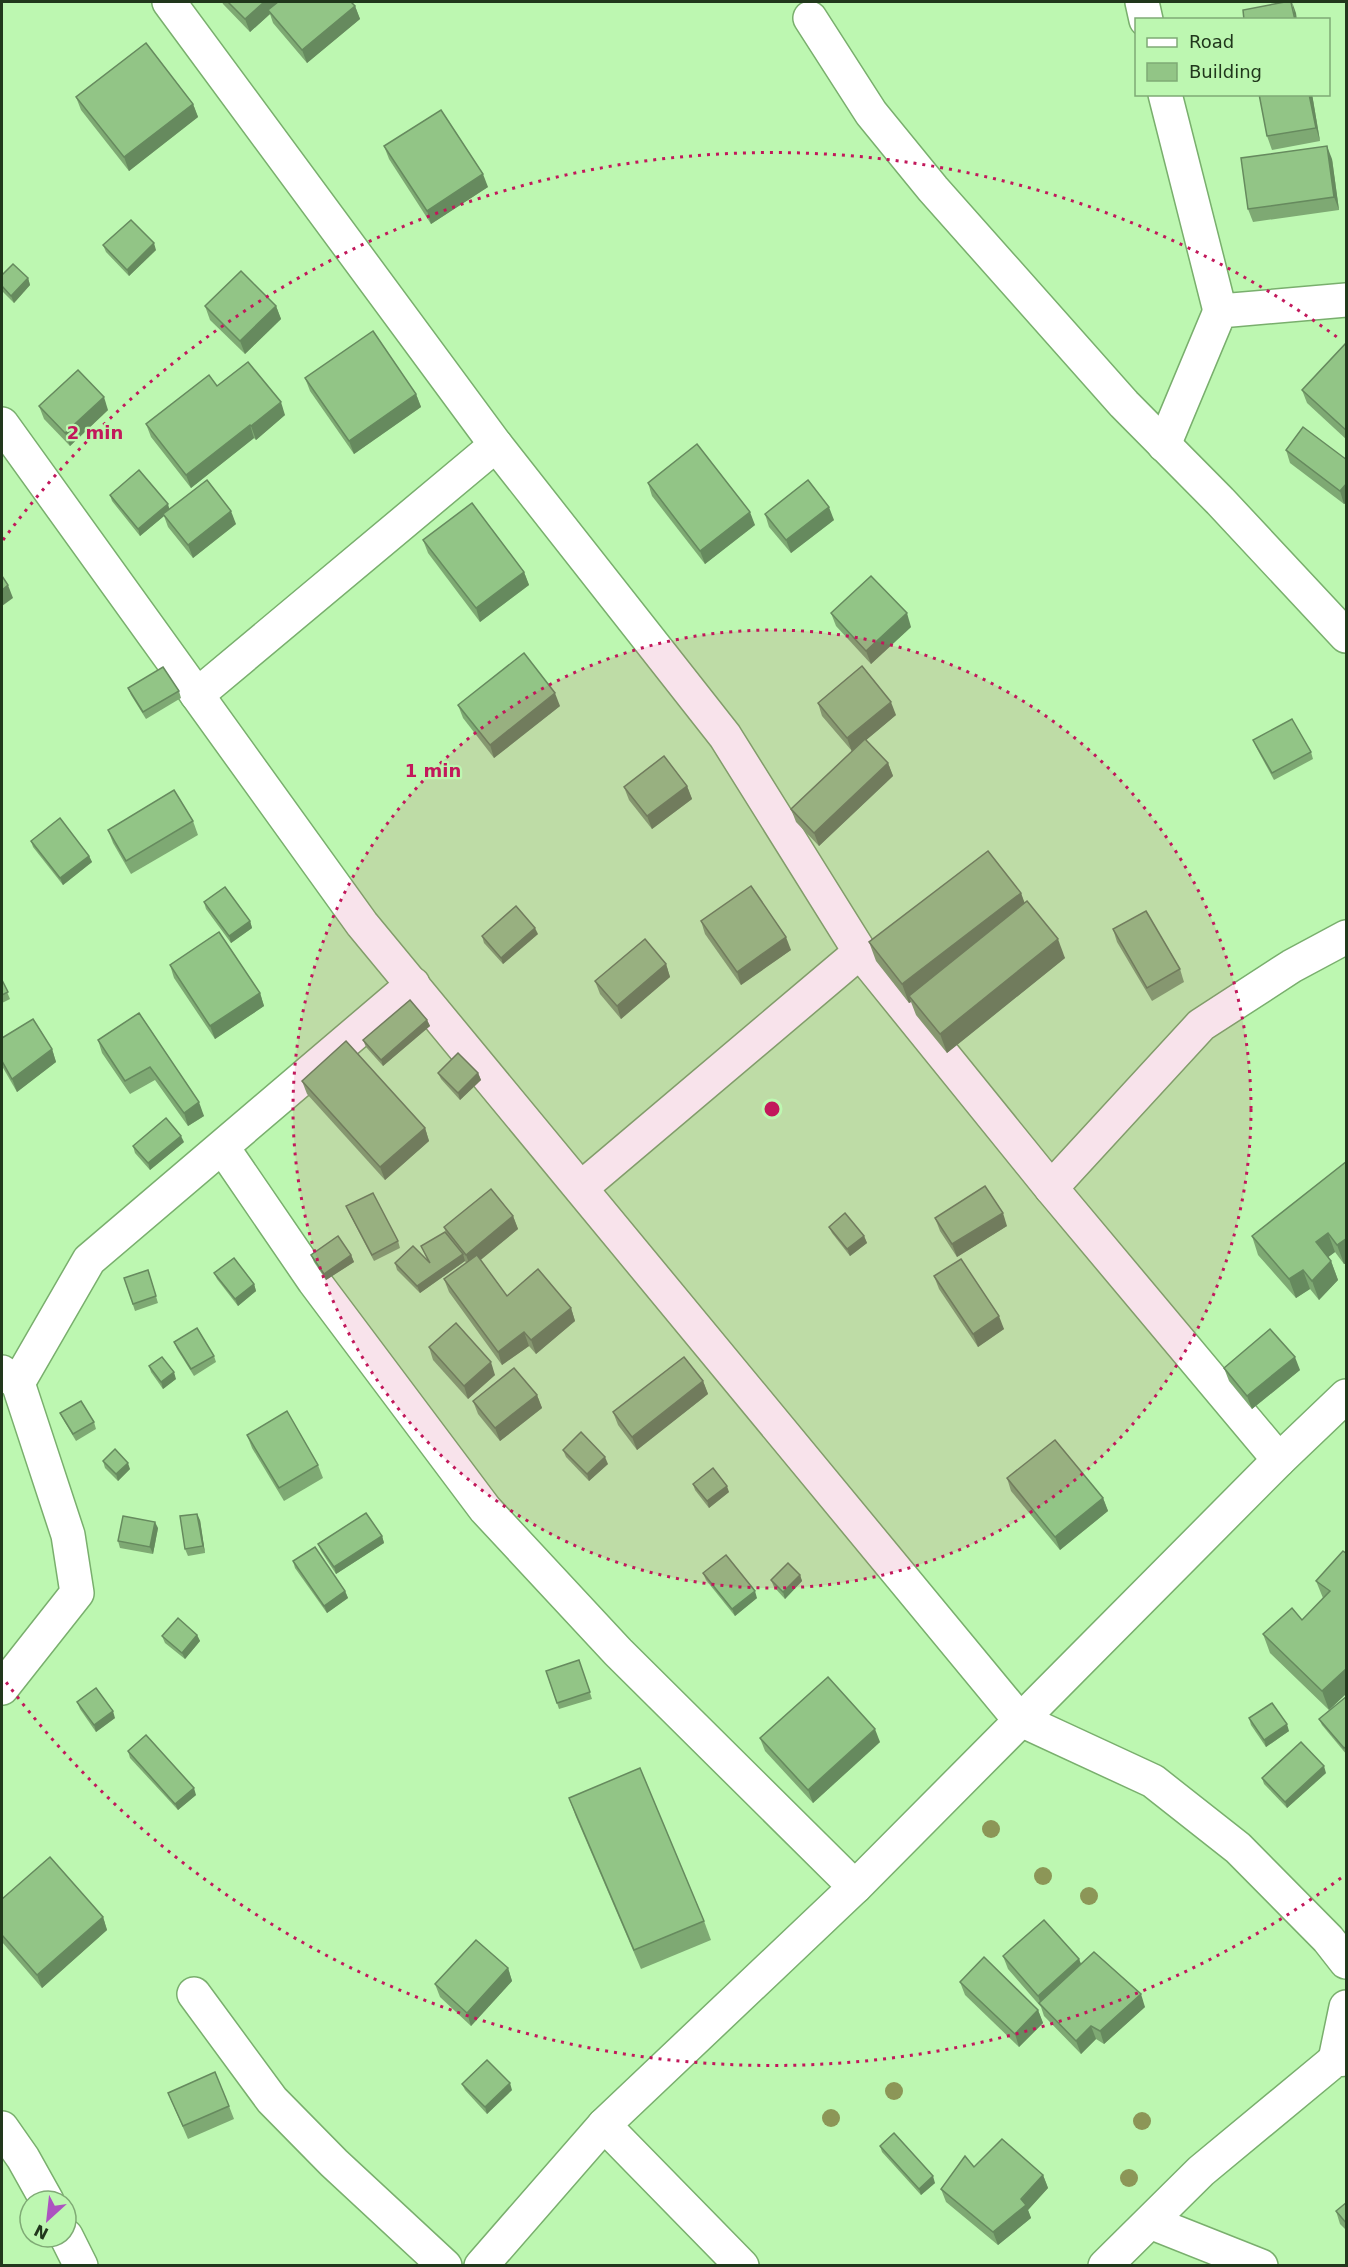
<svg xmlns="http://www.w3.org/2000/svg" width="1348" height="2267" font-family="'DejaVu Sans',sans-serif">
  <style>
    .lines { fill: none; stroke-linecap: round; stroke-linejoin: round }
    .minor-casing { stroke: #79af6d; stroke-width: 36 }
    .minor { stroke: #fff; stroke-width: 33 }
    .tree { fill: #8c9657 }
    .wall { fill: #7ea973 }
    .shaded-wall { fill: #668a5e }
    .building { fill: #92c586; stroke: #668a5e; stroke-width: 1.5 }
    .ring { fill: none; stroke: #c2185b; stroke-width: 3; stroke-dasharray: 3 6 }
    .centre { fill: #c2185b; stroke: #bdf7b1; stroke-width: 3 }
    .ring-label { font-size: 18px; text-anchor: middle; font-weight: bold; fill: #c2185b; stroke: #bdf7b1; stroke-width: 4.5; stroke-linejoin: round; paint-order: stroke }
  </style>
  <rect width="100%" height="100%" fill="#bdf7b1"/>
  <g class="lines">
    <g class="minor-casing">
      <g id="minor">
        <path d="M169,2L496,445L725,736L860,952L1051,1188L1279,1460"/>
        <path d="M1142,2L1146,20"/>
        <path d="M810,18L871,113L933,189L1124,404L1220,501L1346,636"/>
        <path d="M1165,94L1220,311"/>
        <path d="M2,424L362,924L1019,1719L1153,1781L1238,1848L1328,1939L1346,1962"/>
        <path d="M1164,445L1220,311L1346,300"/>
        <path d="M197,695L496,445"/>
        <path d="M223,1148L314,1281L485,1509L618,1652L855,1887"/>
        <path d="M581,1188L860,952"/>
        <path d="M1051,1188L1201,1025L1292,966L1346,937"/>
        <path d="M2,1372L18,1383L89,1260L413,984"/>
        <path d="M2,1688L77,1593L68,1535L18,1383"/>
        <path d="M194,1994L272,2100L334,2163L445,2266"/>
        <path d="M1335,2060L1346,2007"/>
        <path d="M604,2125L742,2266"/>
        <path d="M2,2128L23,2158L47,2201"/>
        <path d="M1150,2222L1261,2266"/>
        <path d="M66,2236L81,2266"/>
        <path d="M481,2266L604,2125L855,1887L1279,1460L1346,1396"/>
        <path d="M1105,2266L1201,2171L1335,2060L1346,2059"/>
      </g>
    </g>
    <use href="#minor" class="minor"/>
  </g>
  <g class="tree">
    <circle cx="991" cy="1829" r="9"/>
    <circle cx="1043" cy="1876" r="9"/>
    <circle cx="1089" cy="1896" r="9"/>
    <circle cx="894" cy="2091" r="9"/>
    <circle cx="831" cy="2118" r="9"/>
    <circle cx="1142" cy="2121" r="9"/>
    <circle cx="1129" cy="2178" r="9"/>
  </g>
  <g class="wall">
    <path d="M222,2H351L355,6L360,19L307,63L273,23L270,14L250,32L223,4Z"/>
    <path d="M1259,94H1312L1320,141L1272,150L1267,136Z"/>
    <path d="M76,97L193,104L198,117L129,171L81,110Z"/>
    <path d="M384,146L488,187L431,224L389,159Z"/>
    <path d="M1332,159L1339,210L1253,222L1248,209Z"/>
    <path d="M103,245L156,250L129,276L106,252Z"/>
    <path d="M2,275L28,278L30,285L14,303L2,291Z"/>
    <path d="M205,306H276L281,319L245,354L210,320Z"/>
    <path d="M1347,342V440L1307,403L1302,390Z"/>
    <path d="M305,378L416,394L421,407L354,454L310,391Z"/>
    <path d="M217,386L285,415L256,440L254,438L191,488L151,437L146,424Z"/>
    <path d="M39,406L108,410L70,446L44,419Z"/>
    <path d="M1286,450L1347,460V502L1344,504L1290,463Z"/>
    <path d="M648,483L755,525L705,564L652,496Z"/>
    <path d="M110,495L170,509L236,524L193,558L168,527L164,516L140,536L112,501Z"/>
    <path d="M765,514L834,520L791,553L769,527Z"/>
    <path d="M423,540L524,572L529,585L480,622L428,553Z"/>
    <path d="M831,613L911,627L871,664L836,626Z"/>
    <path d="M128,688L179,691L181,698L146,719L131,695Z"/>
    <path d="M818,703L896,715L866,740L888,763L893,776L819,846L796,822L791,809L852,751L822,716Z"/>
    <path d="M458,705L560,706L494,758L463,718Z"/>
    <path d="M1253,740L1311,752L1313,759L1274,780L1256,747Z"/>
    <path d="M687,786L692,799L652,829L629,800L624,787Z"/>
    <path d="M193,821L198,835L131,874L113,843L108,830Z"/>
    <path d="M31,841L89,856L92,862L63,885L33,847Z"/>
    <path d="M1021,893L1024,903L1065,958L947,1053L916,1015L911,1002L909,1003L876,961L869,942Z"/>
    <path d="M204,902L250,921L252,928L231,943L206,909Z"/>
    <path d="M701,921L791,950L741,985L705,934Z"/>
    <path d="M1113,929L1180,969L1184,982L1152,1001L1117,942Z"/>
    <path d="M538,934L503,964L484,943L482,936Z"/>
    <path d="M666,964L670,977L621,1019L600,994L595,981Z"/>
    <path d="M170,965L260,993L264,1006L215,1039L174,978Z"/>
    <path d="M2,980L10,999L2,1003Z"/>
    <path d="M139,1013L204,1116L188,1126L155,1080L130,1094L102,1053L98,1040Z"/>
    <path d="M427,1020L430,1026L383,1066L366,1047L363,1040Z"/>
    <path d="M2,1038L52,1049L56,1062L17,1092L2,1066Z"/>
    <path d="M438,1073H478L481,1080L460,1100L441,1079Z"/>
    <path d="M302,1081L425,1128L429,1141L385,1180L307,1094Z"/>
    <path d="M184,1142L150,1170L135,1153L133,1146Z"/>
    <path d="M1347,1161V1263L1344,1264L1335,1252L1328,1257L1331,1261L1338,1280L1319,1300L1310,1289L1296,1298L1258,1255L1252,1236Z"/>
    <path d="M346,1206L398,1241L400,1248L374,1261L349,1213Z"/>
    <path d="M513,1216L518,1229L480,1260L507,1296L571,1308L575,1321L536,1354L529,1346L502,1365L449,1292L444,1279L466,1263L465,1261L420,1293L397,1270L395,1263L427,1259L421,1246L446,1233L444,1227Z"/>
    <path d="M935,1218L1007,1226L957,1257L940,1231Z"/>
    <path d="M829,1227L864,1236L867,1243L850,1256L832,1233Z"/>
    <path d="M311,1255H351L354,1262L326,1280L314,1262Z"/>
    <path d="M148,1270L158,1303L135,1311L124,1278Z"/>
    <path d="M214,1273L254,1284L256,1291L238,1306L217,1279Z"/>
    <path d="M934,1276L1004,1329L978,1347L939,1289Z"/>
    <path d="M174,1342L214,1356L216,1362L194,1376L177,1349Z"/>
    <path d="M429,1347L495,1375L468,1399L433,1360Z"/>
    <path d="M149,1366L176,1379L163,1389L151,1372Z"/>
    <path d="M1224,1368L1300,1370L1252,1409L1229,1381Z"/>
    <path d="M703,1381L708,1394L637,1450L618,1425L613,1412Z"/>
    <path d="M537,1395L542,1408L500,1441L478,1414L473,1401Z"/>
    <path d="M60,1413L94,1422L96,1429L76,1441L63,1419Z"/>
    <path d="M247,1435L318,1465L323,1478L284,1501L252,1448Z"/>
    <path d="M563,1450L608,1464L589,1481L566,1457Z"/>
    <path d="M103,1461L130,1469L118,1481L105,1468Z"/>
    <path d="M1007,1478L1103,1498L1108,1511L1060,1550L1011,1491Z"/>
    <path d="M693,1484L729,1492L709,1508L695,1490Z"/>
    <path d="M200,1520L205,1553L188,1556L185,1549Z"/>
    <path d="M158,1528L153,1554L120,1548L118,1541Z"/>
    <path d="M382,1536L384,1543L336,1574L321,1551L318,1544Z"/>
    <path d="M1347,1554V1693L1329,1710L1270,1653L1263,1634L1302,1620L1323,1598L1316,1581Z"/>
    <path d="M293,1561L345,1591L348,1598L327,1613L295,1568Z"/>
    <path d="M703,1573L757,1598L735,1616L706,1580Z"/>
    <path d="M800,1575L802,1581L785,1599L774,1587L771,1580Z"/>
    <path d="M197,1635L200,1641L185,1659L165,1643L162,1636Z"/>
    <path d="M579,1660L592,1699L559,1709L546,1671Z"/>
    <path d="M1347,1696V1755L1322,1725L1319,1719Z"/>
    <path d="M77,1702L115,1718L96,1732L80,1709Z"/>
    <path d="M1249,1718L1289,1731L1266,1747L1251,1725Z"/>
    <path d="M760,1738L880,1742L813,1803L765,1751Z"/>
    <path d="M128,1751L196,1795L178,1810L130,1758Z"/>
    <path d="M1326,1773L1287,1808L1264,1784L1262,1778Z"/>
    <path d="M569,1798L704,1921L711,1940L641,1969L576,1817Z"/>
    <path d="M2,1899L103,1917L107,1930L42,1988L2,1942Z"/>
    <path d="M1003,1956L1079,1959L1081,1964L1145,2007L1104,2044L1096,2039L1081,2054L1044,2016L1041,2007L1008,1969Z"/>
    <path d="M508,1968L512,1981L471,2026L440,1997L435,1984Z"/>
    <path d="M960,1982L1038,2010L1043,2023L1019,2047L965,1995Z"/>
    <path d="M462,2084L512,2090L487,2114L465,2090Z"/>
    <path d="M168,2093L229,2106L234,2119L188,2139Z"/>
    <path d="M880,2146L935,2183L921,2195L882,2152Z"/>
    <path d="M1043,2175L1048,2188L1028,2210L1031,2218L998,2245L946,2202L941,2189Z"/>
    <path d="M1347,2202V2231L1340,2224L1336,2211Z"/>
  </g>
  <g class="shaded-wall">
    <path d="M264,2H283L268,10L270,14L250,32L245,19Z"/>
    <path d="M1292,2L1296,13L1297,20H1295Z"/>
    <path d="M355,6L360,19L307,63L302,50Z"/>
    <path d="M1309,94H1312L1320,141L1316,128Z"/>
    <path d="M193,104L198,117L129,171L124,157Z"/>
    <path d="M1327,146L1332,159L1339,210L1334,197Z"/>
    <path d="M483,174L488,187L431,224L427,211Z"/>
    <path d="M154,243L156,250L129,276L127,270Z"/>
    <path d="M28,278L30,285L14,303L11,296Z"/>
    <path d="M276,306L281,319L245,354L240,341Z"/>
    <path d="M416,394L421,407L354,454L349,441Z"/>
    <path d="M104,397L108,410L70,446L65,433Z"/>
    <path d="M281,402L285,415L256,440L251,426Z"/>
    <path d="M250,425L254,438L191,488L186,475Z"/>
    <path d="M1347,483V502L1344,504L1340,491Z"/>
    <path d="M168,504L170,511L163,514L164,516L140,536L138,529Z"/>
    <path d="M829,507L834,520L791,553L786,540Z"/>
    <path d="M231,511L236,524L193,558L188,545Z"/>
    <path d="M750,512L755,525L705,564L700,551Z"/>
    <path d="M524,572L529,585L480,622L476,608Z"/>
    <path d="M8,585L13,598L2,606V590Z"/>
    <path d="M907,613L911,627L871,664L866,651Z"/>
    <path d="M555,693L560,706L494,758L490,745Z"/>
    <path d="M891,702L896,715L852,752L847,738Z"/>
    <path d="M888,763L893,776L819,846L814,833Z"/>
    <path d="M687,786L692,799L652,829L647,816Z"/>
    <path d="M89,856L92,862L63,885L60,878Z"/>
    <path d="M1021,893L1028,912L909,996L911,1002L909,1003L902,984Z"/>
    <path d="M250,921L252,928L231,943L229,936Z"/>
    <path d="M535,928L538,934L503,964L501,958Z"/>
    <path d="M786,937L791,950L741,985L737,972Z"/>
    <path d="M1058,939L1065,958L947,1053L940,1034Z"/>
    <path d="M666,964L670,977L621,1019L617,1006Z"/>
    <path d="M260,993L264,1006L215,1039L210,1026Z"/>
    <path d="M427,1020L430,1026L383,1066L381,1060Z"/>
    <path d="M52,1049L56,1062L17,1092L12,1079Z"/>
    <path d="M478,1073L481,1080L460,1100L458,1093Z"/>
    <path d="M199,1102L204,1116L188,1126L184,1113Z"/>
    <path d="M425,1128L429,1141L385,1180L380,1167Z"/>
    <path d="M181,1136L184,1142L150,1170L148,1163Z"/>
    <path d="M1003,1213L1007,1226L957,1257L952,1244Z"/>
    <path d="M513,1216L518,1229L471,1268L466,1255Z"/>
    <path d="M1328,1233L1335,1252L1323,1261L1316,1242Z"/>
    <path d="M864,1236L867,1243L850,1256L847,1249Z"/>
    <path d="M1347,1238V1263L1344,1264L1337,1245Z"/>
    <path d="M463,1254L465,1261L420,1293L417,1286Z"/>
    <path d="M351,1255L354,1262L326,1280L324,1274Z"/>
    <path d="M1331,1261L1338,1280L1319,1300L1312,1281Z"/>
    <path d="M1303,1270L1310,1289L1296,1298L1289,1279Z"/>
    <path d="M254,1284L256,1291L238,1306L235,1299Z"/>
    <path d="M571,1308L575,1321L536,1354L531,1340Z"/>
    <path d="M999,1316L1004,1329L978,1347L973,1334Z"/>
    <path d="M524,1332L529,1346L502,1365L498,1352Z"/>
    <path d="M1295,1357L1300,1370L1252,1409L1247,1396Z"/>
    <path d="M491,1362L495,1375L468,1399L464,1386Z"/>
    <path d="M174,1372L176,1379L163,1389L161,1382Z"/>
    <path d="M703,1381L708,1394L637,1450L632,1437Z"/>
    <path d="M537,1395L542,1408L500,1441L495,1428Z"/>
    <path d="M605,1457L608,1464L589,1481L587,1474Z"/>
    <path d="M128,1463L130,1469L118,1481L116,1474Z"/>
    <path d="M727,1486L729,1492L709,1508L707,1501Z"/>
    <path d="M1103,1498L1108,1511L1060,1550L1055,1537Z"/>
    <path d="M197,1514L200,1520L205,1553L203,1546Z"/>
    <path d="M155,1522L158,1528L153,1554L150,1547Z"/>
    <path d="M382,1536L384,1543L336,1574L334,1567Z"/>
    <path d="M800,1575L802,1581L785,1599L783,1592Z"/>
    <path d="M345,1591L348,1598L327,1613L324,1606Z"/>
    <path d="M755,1591L757,1598L735,1616L732,1609Z"/>
    <path d="M197,1635L200,1641L185,1659L182,1653Z"/>
    <path d="M1347,1668V1693L1329,1710L1322,1691Z"/>
    <path d="M113,1711L115,1718L96,1732L94,1725Z"/>
    <path d="M1287,1724L1289,1731L1266,1747L1264,1740Z"/>
    <path d="M875,1729L880,1742L813,1803L808,1790Z"/>
    <path d="M1324,1766L1326,1773L1287,1808L1285,1802Z"/>
    <path d="M194,1788L196,1795L178,1810L175,1804Z"/>
    <path d="M103,1917L107,1930L42,1988L37,1975Z"/>
    <path d="M1079,1959L1084,1972L1041,2004L1038,1996Z"/>
    <path d="M508,1968L512,1981L471,2026L467,2013Z"/>
    <path d="M1141,1994L1145,2007L1104,2044L1100,2031Z"/>
    <path d="M1038,2010L1043,2023L1019,2047L1015,2034Z"/>
    <path d="M1091,2026L1096,2039L1081,2054L1076,2041Z"/>
    <path d="M510,2083L512,2090L487,2114L485,2107Z"/>
    <path d="M1043,2175L1048,2188L1028,2210L1031,2218L998,2245L993,2232Z"/>
    <path d="M933,2176L935,2183L921,2195L919,2189Z"/>
  </g>
  <g class="building">
    <path d="M228,2H264L245,19Z"/>
    <path d="M278,2H351L355,6L302,50L268,10Z"/>
    <path d="M1285,2H1291L1295,20H1244L1243,10Z"/>
    <path d="M146,43L193,104L124,157L76,97Z"/>
    <path d="M1259,94H1309L1316,128L1267,136Z"/>
    <path d="M441,110L483,174L427,211L384,146Z"/>
    <path d="M1327,146L1334,197L1248,209L1241,158Z"/>
    <path d="M131,220L154,243L127,270L103,245Z"/>
    <path d="M13,264L28,278L11,296L2,286V275Z"/>
    <path d="M241,271L276,306L240,341L205,306Z"/>
    <path d="M373,331L416,394L349,441L305,378Z"/>
    <path d="M1347,342V431L1302,390Z"/>
    <path d="M248,362L281,402L251,426L250,425L186,475L146,424L209,375L217,386Z"/>
    <path d="M78,370L104,397L65,433L39,406Z"/>
    <path d="M1303,427L1347,460V483L1340,491L1286,450Z"/>
    <path d="M697,444L750,512L700,551L648,483Z"/>
    <path d="M139,470L168,504L138,529L110,495Z"/>
    <path d="M207,480L231,511L188,545L163,514Z"/>
    <path d="M808,480L829,507L786,540L765,514Z"/>
    <path d="M472,503L524,572L476,608L423,540Z"/>
    <path d="M2,576L8,585L2,590Z"/>
    <path d="M871,576L907,613L866,651L831,613Z"/>
    <path d="M524,653L555,693L490,745L458,705Z"/>
    <path d="M862,666L891,702L847,738L818,703Z"/>
    <path d="M163,667L179,691L143,712L128,688Z"/>
    <path d="M1292,719L1311,752L1272,773L1253,740Z"/>
    <path d="M865,739L888,763L814,833L791,809Z"/>
    <path d="M664,756L687,786L647,816L624,787Z"/>
    <path d="M174,790L193,821L126,861L108,830Z"/>
    <path d="M60,818L89,856L60,878L31,841Z"/>
    <path d="M988,851L1021,893L902,984L869,942Z"/>
    <path d="M751,886L786,937L737,972L701,921Z"/>
    <path d="M225,887L250,921L229,936L204,902Z"/>
    <path d="M1027,901L1058,939L940,1034L909,996Z"/>
    <path d="M516,906L535,928L501,958L482,936Z"/>
    <path d="M1146,911L1180,969L1147,988L1113,929Z"/>
    <path d="M219,932L260,993L210,1026L170,965Z"/>
    <path d="M645,939L666,964L617,1006L595,981Z"/>
    <path d="M2,980L8,992L2,995Z"/>
    <path d="M410,1000L427,1020L381,1060L363,1040Z"/>
    <path d="M139,1013L199,1102L184,1113L150,1067L125,1081L98,1040Z"/>
    <path d="M33,1019L52,1049L12,1079L2,1061V1038Z"/>
    <path d="M346,1041L425,1128L380,1167L302,1081Z"/>
    <path d="M458,1053L478,1073L458,1093L438,1073Z"/>
    <path d="M166,1118L181,1136L148,1163L133,1146Z"/>
    <path d="M1347,1161V1238L1337,1245L1328,1233L1316,1242L1331,1261L1312,1281L1303,1270L1289,1279L1252,1236Z"/>
    <path d="M985,1186L1003,1213L952,1244L935,1218Z"/>
    <path d="M491,1189L513,1216L466,1255L444,1227Z"/>
    <path d="M373,1193L398,1241L372,1255L346,1206Z"/>
    <path d="M845,1213L864,1236L847,1249L829,1227Z"/>
    <path d="M445,1232L463,1254L417,1286L395,1263L413,1246L430,1263L421,1246Z"/>
    <path d="M338,1236L351,1255L324,1274L311,1255Z"/>
    <path d="M477,1255L507,1296L538,1269L571,1308L531,1340L524,1332L498,1352L444,1279Z"/>
    <path d="M234,1258L254,1284L235,1299L214,1273Z"/>
    <path d="M961,1259L999,1316L973,1334L934,1276Z"/>
    <path d="M148,1270L156,1296L133,1304L124,1278Z"/>
    <path d="M456,1323L491,1362L464,1386L429,1347Z"/>
    <path d="M197,1328L214,1356L191,1369L174,1342Z"/>
    <path d="M1270,1329L1295,1357L1247,1396L1224,1368Z"/>
    <path d="M162,1357L174,1372L161,1382L149,1366Z"/>
    <path d="M684,1357L703,1381L632,1437L613,1412Z"/>
    <path d="M514,1368L537,1395L495,1428L473,1401Z"/>
    <path d="M81,1401L94,1422L73,1434L60,1413Z"/>
    <path d="M287,1411L318,1465L279,1488L247,1435Z"/>
    <path d="M581,1432L605,1457L587,1474L563,1450Z"/>
    <path d="M1055,1440L1103,1498L1055,1537L1007,1478Z"/>
    <path d="M115,1449L128,1463L116,1474L103,1461Z"/>
    <path d="M713,1468L727,1486L707,1501L693,1484Z"/>
    <path d="M366,1513L382,1536L334,1567L318,1544Z"/>
    <path d="M197,1514L203,1546L185,1549L180,1516Z"/>
    <path d="M123,1516L155,1522L150,1547L118,1541Z"/>
    <path d="M315,1547L345,1591L324,1606L293,1561Z"/>
    <path d="M1343,1551L1347,1554V1668L1322,1691L1263,1634L1292,1608L1302,1620L1330,1591L1316,1581Z"/>
    <path d="M726,1555L755,1591L732,1609L703,1573Z"/>
    <path d="M788,1563L800,1575L783,1592L771,1580Z"/>
    <path d="M178,1618L197,1635L182,1653L162,1636Z"/>
    <path d="M579,1660L590,1692L557,1703L546,1671Z"/>
    <path d="M828,1677L875,1729L808,1790L760,1738Z"/>
    <path d="M96,1688L113,1711L94,1725L77,1702Z"/>
    <path d="M1347,1696V1746L1344,1748L1319,1719Z"/>
    <path d="M1272,1703L1287,1724L1264,1740L1249,1718Z"/>
    <path d="M146,1735L194,1788L175,1804L128,1751Z"/>
    <path d="M1301,1742L1324,1766L1285,1802L1262,1778Z"/>
    <path d="M640,1768L704,1921L634,1950L569,1798Z"/>
    <path d="M50,1857L103,1917L37,1975L2,1935V1899Z"/>
    <path d="M1044,1920L1079,1959L1038,1996L1003,1956Z"/>
    <path d="M476,1940L508,1968L467,2013L435,1984Z"/>
    <path d="M1094,1952L1141,1994L1100,2031L1091,2026L1076,2041L1039,2003Z"/>
    <path d="M984,1957L1038,2010L1015,2034L960,1982Z"/>
    <path d="M487,2060L510,2083L485,2107L462,2084Z"/>
    <path d="M215,2072L229,2106L183,2126L168,2093Z"/>
    <path d="M894,2133L933,2176L919,2189L880,2146Z"/>
    <path d="M1002,2139L1043,2175L1021,2199L1026,2205L993,2232L941,2189L965,2156L974,2167Z"/>
    <path d="M1347,2202V2224L1336,2211Z"/>
  </g>
  <circle cx="772" cy="1109" r="479" fill="#c2185b" fill-opacity=".12"/>
  <g class="ring">
    <circle cx="772" cy="1109" r="479"/>
    <path d="M1341 1878A957 957 0 0 1 3 1678M3 540A957 957 0 0 1 1341 340"/>
  </g>
  <circle cx="772" cy="1109" r="9" class="centre"/>
  <g class="ring-label">
    <text x="95" y="439">2 min</text>
    <text x="433" y="777">1 min</text>
  </g>
  <rect width="1348" height="2267" fill="none" stroke="#21371c" stroke-width="6"/>
  <rect x="1135" y="18" width="195" height="78" fill="#bdf7b1" stroke="#7faa75" stroke-width="1.5"/>
  <rect x="1147" y="38" width="30" height="9" fill="#ffffff" stroke="#7faa75" stroke-width="1.5"/>
  <text x="1189" y="48" font-size="18" fill="#21371c">Road</text>
  <rect x="1147" y="63" width="30" height="18" fill="#92c586" stroke="#7faa75" stroke-width="1.5"/>
  <text x="1189" y="78" font-size="18" fill="#21371c">Building</text>
  <g transform="translate(48 2219) rotate(207)"><circle r="28" fill="#bdf7b1" stroke="#7faa75" stroke-width="1.5"/>
  <path d="M0-4.5L10 22L0 15L-10 22Z" fill="#ac53c0"/>
  <text y="-9" font-size="16" font-weight="bold" text-anchor="middle" fill="#21371c">N</text>
  </g>
</svg>
